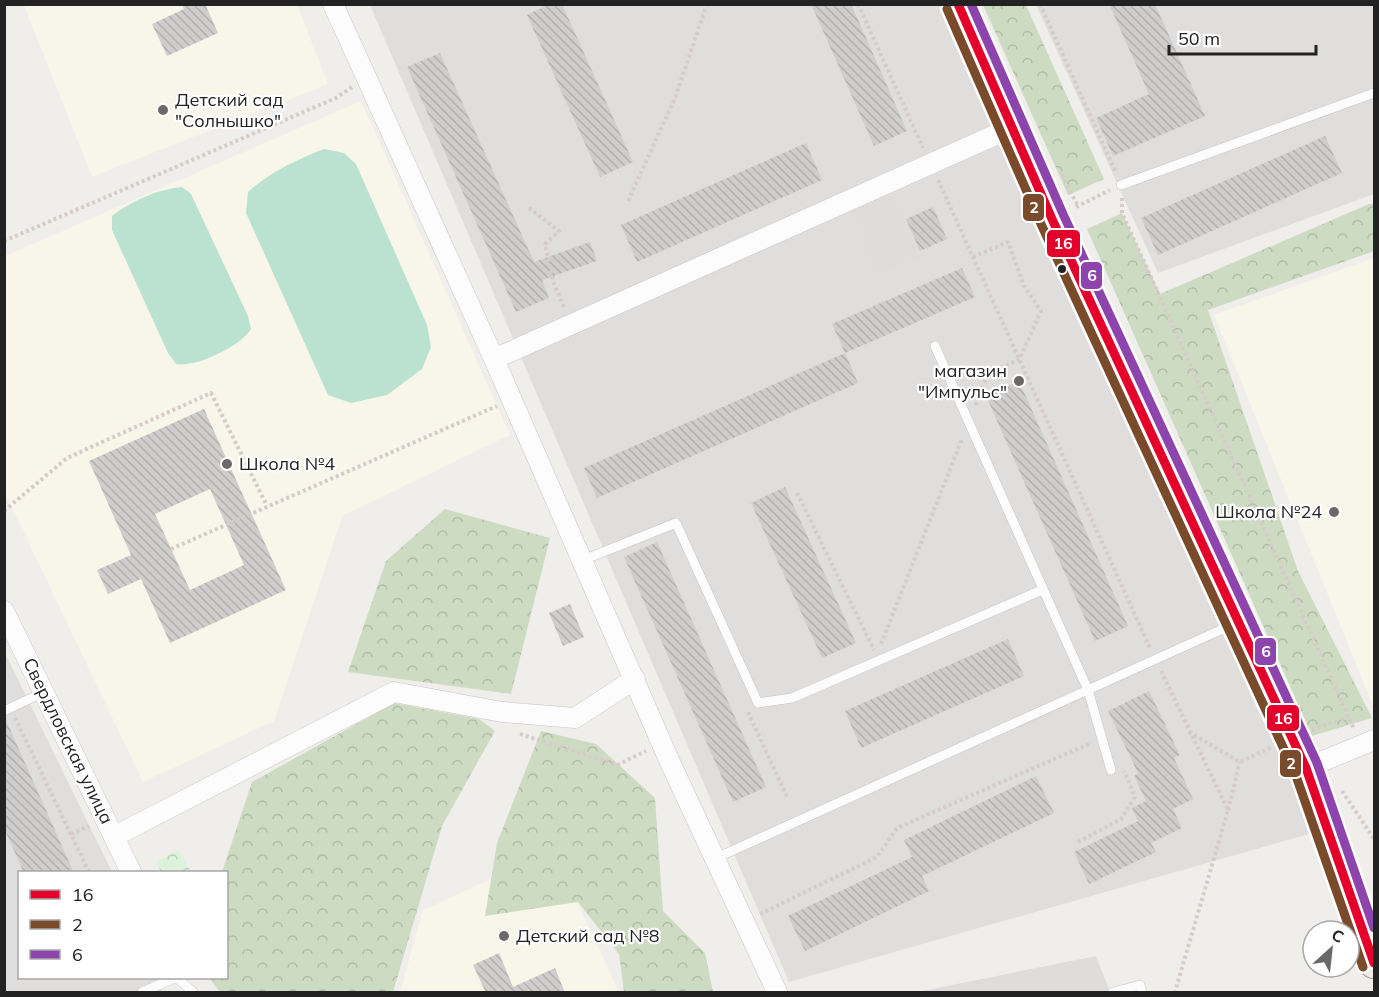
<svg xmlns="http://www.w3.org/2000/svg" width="1379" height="997" font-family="Mulish,sans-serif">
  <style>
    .residential { fill: #dfdedc }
    .education { fill: #f7f6e9 }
    .forest { fill: url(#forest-crowns) }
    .park { fill: url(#park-crowns) }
    .pitch { fill: #bbe1d0 }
    .parking { fill: #dedddc }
    .building { fill: url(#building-back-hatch); fill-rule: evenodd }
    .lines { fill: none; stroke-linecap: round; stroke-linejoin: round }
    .lane-casing { stroke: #c6c5c3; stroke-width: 10 }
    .street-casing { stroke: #c6c5c3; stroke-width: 21 }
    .primary-casing { stroke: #a49a8a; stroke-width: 32 }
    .path { stroke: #d7cbca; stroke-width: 4; stroke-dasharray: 3 3; stroke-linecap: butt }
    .lane { stroke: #fdfcfc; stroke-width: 9 }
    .street { stroke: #fdfcfc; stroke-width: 20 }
    .primary { stroke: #f1ece8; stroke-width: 30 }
    .bus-1-casing { stroke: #fff; stroke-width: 14 }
    .bus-2-casing { stroke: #fff; stroke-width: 14 }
    .bus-3-casing { stroke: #fff; stroke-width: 14 }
    .bus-1 { stroke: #e4002b; stroke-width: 9 }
    .bus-2 { stroke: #7a4b2a; stroke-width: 9 }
    .bus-3 { stroke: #8e44ad; stroke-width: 9 }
    .poi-dot { fill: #6a6968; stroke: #fff; stroke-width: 2 }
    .bus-dot { fill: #222; stroke: #fff; stroke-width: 2 }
    .labels { text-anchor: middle; stroke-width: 4.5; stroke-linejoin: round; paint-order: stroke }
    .poi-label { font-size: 18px; fill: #222; stroke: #fff; text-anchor: start }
    .street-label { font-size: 18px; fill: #222; stroke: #fff }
    .line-badge { stroke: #fff; stroke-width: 2 }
    .badge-label { font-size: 16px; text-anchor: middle; font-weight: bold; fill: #fff }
  </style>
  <defs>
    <pattern id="forest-crowns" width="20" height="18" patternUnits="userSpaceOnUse" patternTransform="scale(1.5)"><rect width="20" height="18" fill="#cddbc3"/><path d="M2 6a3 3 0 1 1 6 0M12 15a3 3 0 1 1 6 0" fill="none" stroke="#b0bca7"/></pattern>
    <pattern id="park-crowns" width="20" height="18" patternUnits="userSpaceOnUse" patternTransform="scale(1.5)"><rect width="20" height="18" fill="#ddf2db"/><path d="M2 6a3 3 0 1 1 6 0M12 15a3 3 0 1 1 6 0" fill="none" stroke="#bdcfbc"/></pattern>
    <pattern id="building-back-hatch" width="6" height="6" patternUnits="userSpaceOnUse" patternTransform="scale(1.5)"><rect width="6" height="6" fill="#d0cecc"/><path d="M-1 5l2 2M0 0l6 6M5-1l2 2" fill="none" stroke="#b2b1af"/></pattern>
  </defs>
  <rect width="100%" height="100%" fill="#f0eeeb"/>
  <g class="residential">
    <path d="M370,5H945L1316,832L789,982Z"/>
    <path d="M1036,5H1374V194L1158,273Z"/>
    <path d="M4,651L112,872H20V978H159L162,992H5Z"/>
  </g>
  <g class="education">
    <path d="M24,5H297L328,84L92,177Z"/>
    <path d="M361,101L510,435L342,516L274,721L143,782L5,493V256Z"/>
    <path d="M1374,258V708L1214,315Z"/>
    <path d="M553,851L619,992H400L423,910Z"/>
  </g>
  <g class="forest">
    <path d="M983,5H1026L1104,179L1068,195Z"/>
    <path d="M1369,204H1374V251L1208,310L1298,571L1372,718L1312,736L1087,229L1122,213L1160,294Z"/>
    <path d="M445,509L550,538L511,694L348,672L386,561Z"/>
    <path d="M394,703L479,719L495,731L442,826L393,992H220L209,978H226V872H222L252,782Z"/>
    <path d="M541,731L596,744L655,798L663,911L705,953L713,992H624L619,954L578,902L485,916L497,843Z"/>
  </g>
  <path class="park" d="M179,849L191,872H161L156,862Z"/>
  <g class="pitch">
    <path d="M324,149L344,153L356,164L427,325L431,347L422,369L387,395L351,403L328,395L246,213L248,192C270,172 296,160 324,149Z"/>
    <path d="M182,187L191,194L248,316L251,329C241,346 195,368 176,364L168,353L112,230V216C131,201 159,189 182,187Z"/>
  </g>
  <g class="parking">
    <path d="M890,194L920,257L880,274L851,212Z"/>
    <path d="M1096,956L1110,992H917Z"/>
  </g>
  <g class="building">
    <path d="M182,4H205L218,33L167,56L152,24L184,9Z"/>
    <path d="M550,4H562L633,162L600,177L527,15Z"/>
    <path d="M811,4H851L907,131L874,146Z"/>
    <path d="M1109,4H1155L1205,116L1113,156L1096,118L1149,94Z"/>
    <path d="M440,53L534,262L590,242L597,261L542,280L549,298L516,312L407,67Z"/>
    <path d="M1325,136L1342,173L1158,255L1141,218Z"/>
    <path d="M806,143L822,180L637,262L621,225Z"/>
    <path d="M933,207L947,239L920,251L906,219Z"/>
    <path d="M962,268L975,297L845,353L832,324Z"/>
    <path d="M845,353L858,383L597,498L584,468Z"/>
    <path d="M1019,381L1128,626L1095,641L986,396Z"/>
    <path d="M204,409L286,590L170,643L141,579L108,594L97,570L131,555L89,461ZM210,489L244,565L190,590L155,514Z"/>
    <path d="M785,487L856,643L822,658L751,503Z"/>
    <path d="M657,542L766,787L733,802L624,557Z"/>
    <path d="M570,604L584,637L563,646L549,613Z"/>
    <path d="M1008,639L1024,676L861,748L845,711Z"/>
    <path d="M1149,691L1180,755L1174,758L1193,799L1173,809L1182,828L1151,843L1156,852L1089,884L1074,852L1138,821L1132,808L1146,801L1134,776L1138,773L1108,711Z"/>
    <path d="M5,718L74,873H24L4,828Z"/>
    <path d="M1036,776L1054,813L922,876L929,891L805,951L788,916L912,857L904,840Z"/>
    <path d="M499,953L513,987L555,968L565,993H486L473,965Z"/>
  </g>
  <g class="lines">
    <g class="lane-casing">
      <g id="lane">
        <path d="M1121,185L1374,93"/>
        <path d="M935,346L1088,690L1111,770"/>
        <path d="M583,560L676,523L758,703L792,698L1042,590"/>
        <path d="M4,711L44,692"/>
        <path d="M716,858L1236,623"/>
        <path d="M177,978L193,992"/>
        <path d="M142,992L175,978"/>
        <path d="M1113,992L1140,985L1142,992"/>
      </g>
    </g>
    <g class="street-casing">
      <g id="street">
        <path d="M333,4L494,359L669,760L777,992"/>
        <path d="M494,359L1013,127"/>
        <path d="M4,611L131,872"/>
        <path d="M1306,768L1374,740"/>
        <path d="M115,836L394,692L502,712L575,718L635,679"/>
      </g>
    </g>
    <g class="primary-casing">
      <path id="primary" d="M958,4L1052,219L1306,768L1374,963"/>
    </g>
    <g class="path">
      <path d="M858,4L923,148"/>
      <path d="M1040,4L1116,173"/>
      <path d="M1062,175L1078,206"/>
      <path d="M938,180L1150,648"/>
      <path d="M1122,198V213L1354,729"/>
      <path d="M628,201L675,98L707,4"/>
      <path d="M1076,207L1110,190"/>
      <path d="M529,208L559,231L545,244L554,284L564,307"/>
      <path d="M4,241L336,98L352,87"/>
      <path d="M973,257L1008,242L1024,286L1041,311L1019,360L988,373L976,405"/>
      <path d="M797,493L874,650"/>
      <path d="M4,511L67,458L211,393L267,506"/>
      <path d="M171,549L497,406"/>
      <path d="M881,644L962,439"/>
      <path d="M1161,671L1228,810L1175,992"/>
      <path d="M748,712L788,799"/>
      <path d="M15,718L89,872"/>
      <path d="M1312,730L1348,717"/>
      <path d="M1189,732L1240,762L1272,747"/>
      <path d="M520,734L617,765L646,751"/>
      <path d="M1342,791L1374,839"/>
      <path d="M1228,810L1240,762"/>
      <path d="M71,834L89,826"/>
      <path d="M1078,842L1121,819L1135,797L1124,771"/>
      <path d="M760,914L877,857L897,828L1091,743"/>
    </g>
    <use href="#lane" class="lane"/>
    <use href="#street" class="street"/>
    <use href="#primary" class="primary"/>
    <g class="bus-1-casing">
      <path id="bus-1" d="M958,4L1052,219L1306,768L1374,963"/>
    </g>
    <g class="bus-2-casing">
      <path id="bus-2" d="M947,9L1041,224L1295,773L1363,967"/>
    </g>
    <g class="bus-3-casing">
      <path id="bus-3" d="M971,4L1063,214L1317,763L1374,928"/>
    </g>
    <use href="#bus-1" class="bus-1"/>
    <use href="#bus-2" class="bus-2"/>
    <use href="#bus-3" class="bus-3"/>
  </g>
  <g class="poi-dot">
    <circle cx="163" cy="110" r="6"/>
    <circle cx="1019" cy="381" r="6"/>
    <circle cx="227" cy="464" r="6"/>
    <circle cx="1334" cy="512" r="6"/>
    <circle cx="504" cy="936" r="6"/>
  </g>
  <circle class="bus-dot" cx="1062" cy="269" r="5"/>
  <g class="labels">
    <g class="poi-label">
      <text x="175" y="106">Детский сад<tspan x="175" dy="21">"Солнышко"</tspan></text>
      <text x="1007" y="377" text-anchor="end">магазин<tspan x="1007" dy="21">"Импульс"</tspan></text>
      <text x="239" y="470">Школа №4</text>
      <text x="1322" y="518" text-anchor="end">Школа №24</text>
      <text x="516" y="942">Детский сад №8</text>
    </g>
    <g class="street-label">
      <text transform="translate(68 741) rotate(64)" y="6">Свердловская улица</text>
    </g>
  </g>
  <g class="line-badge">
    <rect x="1022" y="193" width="23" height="29" rx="6" fill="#7a4b2a"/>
    <rect x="1046" y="229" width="35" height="29" rx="6" fill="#e4002b"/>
    <rect x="1080" y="261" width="23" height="29" rx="6" fill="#8e44ad"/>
    <rect x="1254" y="637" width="23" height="29" rx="6" fill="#8e44ad"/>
    <rect x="1266" y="704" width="34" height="28" rx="6" fill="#e4002b"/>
    <rect x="1279" y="749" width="23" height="29" rx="6" fill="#7a4b2a"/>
  </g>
  <g class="badge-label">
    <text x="1034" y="213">2</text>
    <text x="1063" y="249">16</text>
    <text x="1092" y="281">6</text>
    <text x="1266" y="657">6</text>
    <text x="1283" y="724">16</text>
    <text x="1291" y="769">2</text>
  </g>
  <rect width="1379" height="997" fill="none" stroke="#222222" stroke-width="12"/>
  <rect x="18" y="871" width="210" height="108" fill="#ffffff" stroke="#a7a7a7" stroke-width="1.5"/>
  <rect x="30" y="890" width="30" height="9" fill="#e4002b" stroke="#a7a7a7" stroke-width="1.5"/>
  <text x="72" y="901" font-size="18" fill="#222222">16</text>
  <rect x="30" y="920" width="30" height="9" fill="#7a4b2a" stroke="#a7a7a7" stroke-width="1.5"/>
  <text x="72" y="931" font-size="18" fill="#222222">2</text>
  <rect x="30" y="950" width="30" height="9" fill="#8e44ad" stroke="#a7a7a7" stroke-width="1.5"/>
  <text x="72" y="961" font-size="18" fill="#222222">6</text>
  <g transform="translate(1331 949) rotate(27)"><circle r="28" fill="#ffffff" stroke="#a7a7a7" stroke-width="1.5"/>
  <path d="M0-4.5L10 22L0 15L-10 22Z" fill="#6a6968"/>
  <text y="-9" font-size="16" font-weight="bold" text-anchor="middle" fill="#222222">С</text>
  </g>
  <path d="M1169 45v9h147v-9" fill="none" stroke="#222222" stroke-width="3"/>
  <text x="1178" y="45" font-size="18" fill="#222222" stroke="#ffffff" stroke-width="4.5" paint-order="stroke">50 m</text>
</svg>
